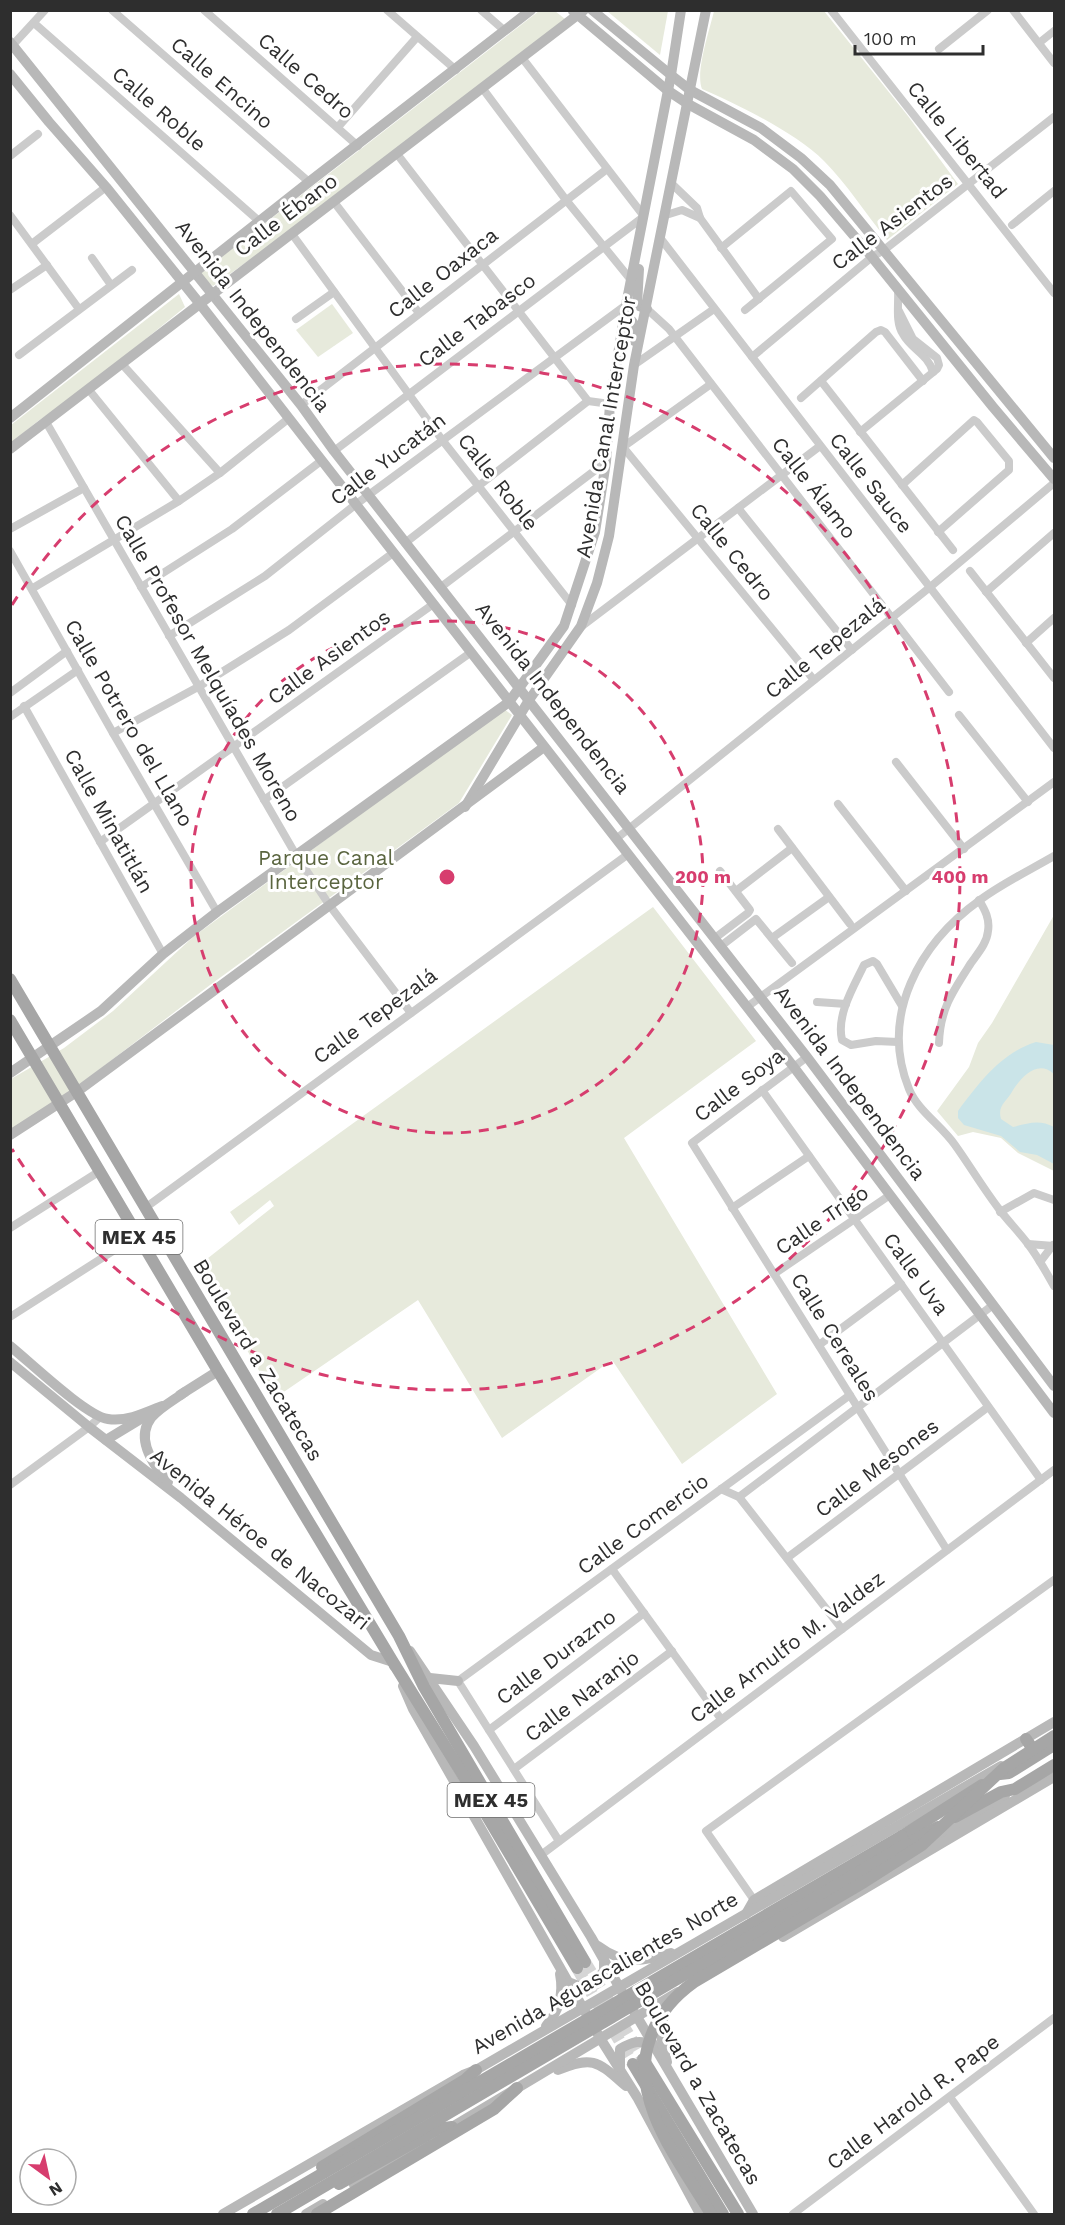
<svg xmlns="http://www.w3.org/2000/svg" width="1065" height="2225" font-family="'Work Sans',sans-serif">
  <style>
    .green { fill: #e7eadc }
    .water { fill: #cae4e8 }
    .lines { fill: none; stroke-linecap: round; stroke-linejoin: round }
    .primary-tunnel { stroke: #d5d5d5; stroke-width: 12; stroke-dasharray: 12 6; stroke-linecap: butt }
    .street { stroke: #cbcbcb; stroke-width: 8 }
    .secondary { stroke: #b8b8b8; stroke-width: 10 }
    .primary { stroke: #a6a6a6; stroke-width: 12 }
    .primary-bridge { stroke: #a6a6a6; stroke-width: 12 }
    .ring { fill: none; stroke: #d73d6e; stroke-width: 3; stroke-dasharray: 10 8 }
    .labels { text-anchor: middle; stroke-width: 6; stroke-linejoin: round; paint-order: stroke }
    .shield { fill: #fff; stroke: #6d6d6d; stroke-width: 1.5 }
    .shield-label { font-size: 20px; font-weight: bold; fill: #2e2e2e }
    .street-label { font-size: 21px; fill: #2e2e2e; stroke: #fff }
    .park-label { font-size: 21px; fill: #5a653f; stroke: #fff }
    .centre { fill: #d73d6e; stroke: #fff; stroke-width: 3 }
    .ring-label { font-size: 18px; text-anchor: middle; font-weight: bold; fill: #d73d6e; stroke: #fff; stroke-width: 6; stroke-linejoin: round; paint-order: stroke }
  </style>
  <rect width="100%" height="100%" fill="#fff"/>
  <g class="green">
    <path d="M539,11H555L565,19L290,231L213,286L198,275Z"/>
    <path d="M607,11H668L660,55Z"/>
    <path d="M714,11H824L908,116L958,184L887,240C866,214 847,184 824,161C796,133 739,105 702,89C695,72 710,29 714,11Z"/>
    <path d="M179,294L185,307L82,391L38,421L11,443V425Z"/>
    <path d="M332,304L353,333L318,357L296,330Z"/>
    <path d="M504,709L512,715L459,803L210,985L83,1082L11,1130V1079L64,1048L113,1011L193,937Z"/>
    <path d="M653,907L756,1041L624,1138L777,1394L682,1464L612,1360L502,1438L418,1300L275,1398L198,1266L274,1206L270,1200L239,1225L230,1212Z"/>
    <path d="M1054,915V1171L1018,1153L1001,1138L973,1132L958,1136L937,1111L969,1067L978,1043L992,1023Z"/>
  </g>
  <path class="water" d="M1036,1042L1054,1045V1074C1038,1059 1022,1076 1013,1090C1007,1102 997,1105 1001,1119L1013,1127C1028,1123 1040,1119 1054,1127V1164L1037,1155L1020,1152L1001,1136L964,1125L958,1118V1111C979,1083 1001,1053 1036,1042Z"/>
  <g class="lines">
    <g class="primary-tunnel">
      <path d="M585,1962L642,2057"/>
      <path d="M577,1968L633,2064"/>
    </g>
    <g class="street">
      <path d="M112,10L309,182"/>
      <path d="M204,10L358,146"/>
      <path d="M387,10L456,70"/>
      <path d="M481,10L505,31"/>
      <path d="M831,10L1054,293"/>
      <path d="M1013,10L1054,63"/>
      <path d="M34,23L259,221"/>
      <path d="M1039,43L1054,31"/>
      <path d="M10,48L45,10"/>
      <path d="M939,49L988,10"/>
      <path d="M523,59L643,215"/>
      <path d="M483,89L566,200L631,280"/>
      <path d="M338,127L417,37"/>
      <path d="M397,154L588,401L610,404"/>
      <path d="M10,156L38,134"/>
      <path d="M672,184L697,208L700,218L759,299"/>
      <path d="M334,202L419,313"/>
      <path d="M10,215L79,309"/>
      <path d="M666,215L682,210L700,218"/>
      <path d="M1012,225L1054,191"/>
      <path d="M292,234L443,441L572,605"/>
      <path d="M661,239L1054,748"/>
      <path d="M33,243L106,187"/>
      <path d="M721,248L791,191L832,239L745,310"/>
      <path d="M92,258L111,285"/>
      <path d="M10,290L47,265"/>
      <path d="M898,290C899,304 895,322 903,334C911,349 928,354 933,372"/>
      <path d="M647,309L669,329L949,692"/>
      <path d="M296,319L334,292"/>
      <path d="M19,355L132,270"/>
      <path d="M752,357L872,257L884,250L1054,117"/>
      <path d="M122,364L220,473"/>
      <path d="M634,365L714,309"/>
      <path d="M821,381L953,550"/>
      <path d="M711,384L623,447L814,680"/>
      <path d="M89,390L179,501"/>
      <path d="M801,398L876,332L881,330L885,332L923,381"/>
      <path d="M301,405L607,169"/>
      <path d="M46,422L296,855L330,906L411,1013"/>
      <path d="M860,432L937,369L939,365L937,358L913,339L899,311"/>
      <path d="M334,451L642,218"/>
      <path d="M902,485L974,420L977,422L1009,461V470L938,532"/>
      <path d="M738,508L852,650"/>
      <path d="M10,529L84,488"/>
      <path d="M405,543L588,401"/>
      <path d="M10,551L113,733L217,912"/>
      <path d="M970,571L1054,678"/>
      <path d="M141,587L232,529L321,461"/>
      <path d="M441,587L606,462"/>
      <path d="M33,588L179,501L220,473L288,419"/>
      <path d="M986,592L1054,533"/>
      <path d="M582,626L820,446"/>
      <path d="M169,636L265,576L355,505L626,305"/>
      <path d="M1026,643L1054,618"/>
      <path d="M10,693L67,651"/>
      <path d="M24,706L163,954"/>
      <path d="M959,715L1028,802"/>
      <path d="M10,717L78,670"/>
      <path d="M113,733L198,687L289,630L393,553"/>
      <path d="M896,762L964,849"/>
      <path d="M264,800L470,653"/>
      <path d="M838,804L906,891"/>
      <path d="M778,829L850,924"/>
      <path d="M616,839L929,588L1054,483"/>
      <path d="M100,842L432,605"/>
      <path d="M1054,856C1030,870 1003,883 980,900C920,943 879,1015 909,1089C918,1111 941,1125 955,1145C970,1166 983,1188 999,1209C1008,1221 1019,1232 1028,1244C1038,1257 1046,1272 1054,1286"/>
      <path d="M736,891L792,848"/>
      <path d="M715,938L748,913L750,910L720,871"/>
      <path d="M772,938L829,897"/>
      <path d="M721,946L756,919L792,963"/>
      <path d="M817,1002L846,1004"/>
      <path d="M747,1007L1054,782"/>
      <path d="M898,1042L876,1041L851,1045L842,1040C836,1015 854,986 864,965L873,961L877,964L902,1006"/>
      <path d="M939,1043C940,1009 953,991 971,963C978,953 987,943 988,931C990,919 985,910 979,900"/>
      <path d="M807,1057L692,1143L947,1550"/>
      <path d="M762,1090L1041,1480"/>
      <path d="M145,1208L627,855"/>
      <path d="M732,1208L809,1156"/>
      <path d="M1000,1212L1034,1193L1054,1200"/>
      <path d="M10,1228L100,1171"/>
      <path d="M1028,1244L1054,1246"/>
      <path d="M1040,1262L1053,1245"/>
      <path d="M774,1274L890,1195"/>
      <path d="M10,1317L138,1235"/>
      <path d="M819,1345L901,1284"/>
      <path d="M10,1485L89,1427L100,1417"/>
      <path d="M721,1489L739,1497L842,1629"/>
      <path d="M739,1497L993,1305"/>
      <path d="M787,1558L988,1407"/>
      <path d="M612,1569L721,1719"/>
      <path d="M489,1730L644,1613"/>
      <path d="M514,1769L672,1651"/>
      <path d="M559,1841L458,1681L850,1395"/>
      <path d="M541,1855L1054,1470"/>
      <path d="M754,1900L706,1831L1054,1580"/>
      <path d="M950,2097L1034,2214"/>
      <path d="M793,2214L1054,2018"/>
    </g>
    <g class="secondary">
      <path d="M592,10L671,75L690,90L761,128L801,158L830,185L1054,458"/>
      <path d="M573,11L667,90L688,104L754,140L793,169L820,196L872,257L993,407L1054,479"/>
      <path d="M10,42L301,405L334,451L807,1057L1054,1386"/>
      <path d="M10,74L49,122L106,187L200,304L793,1066L1054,1413"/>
      <path d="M639,269L637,305L647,309"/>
      <path d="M623,321L631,320L634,324V341"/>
      <path d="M10,418L309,182L531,10"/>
      <path d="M10,449L584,10"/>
      <path d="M465,807L529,700L581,626L597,583L609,536L634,365L706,10"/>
      <path d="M10,1073L101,1011L163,954L217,912L509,702L564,626L595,532L606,462L610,404L626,305L671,75L681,10"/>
      <path d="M10,1135L78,1091L544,747"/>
      <path d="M10,1346C30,1362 86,1416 108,1419C126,1422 145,1413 162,1406"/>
      <path d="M10,1362L89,1427L181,1498L371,1655L393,1662L394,1666"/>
      <path d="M180,1395L218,1371"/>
      <path d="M106,1440L144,1417"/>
      <path d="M168,1482C154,1466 135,1439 151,1418C159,1408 174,1400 185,1392"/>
      <path d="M410,1651L474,1746L591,1937L622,1992"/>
      <path d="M430,1678L458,1681"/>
      <path d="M403,1686L413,1709L600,2038L637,2097L700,2214"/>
      <path d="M929,1843L1005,1796"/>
      <path d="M746,1914L754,1900L1054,1722"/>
      <path d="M783,1937L1054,1777"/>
      <path d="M598,1946C625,1966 642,1961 671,1953"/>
      <path d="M568,1982L578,1986L594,1983L604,1971V1960"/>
      <path d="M633,2010L753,2214"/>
      <path d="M664,2016C658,2031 663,2047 667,2062"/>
      <path d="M546,2026C559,2011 564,1994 560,1974"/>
      <path d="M620,2067V2049C633,2041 640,2040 653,2045"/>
      <path d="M558,2070C594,2055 598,2062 626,2086"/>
      <path d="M447,2130L678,1992"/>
      <path d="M354,2185L426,2142"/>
      <path d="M223,2214L463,2075L476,2070L1001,1766"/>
      <path d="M306,2214L323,2204"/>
    </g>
    <g class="primary">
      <path d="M10,979L399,1636L424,1687L585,1962"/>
      <path d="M10,1020L218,1371L393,1662L458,1767L577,1968"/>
      <path d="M1026,1739L1032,1748"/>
      <path d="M1000,1774L1009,1773L1054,1745"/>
      <path d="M955,1817L1001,1792L1015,1789L1054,1765"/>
      <path d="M902,1836L982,1785"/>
      <path d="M907,1844L938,1827"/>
      <path d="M643,2059L738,2214"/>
      <path d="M633,2064L723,2214"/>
      <path d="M322,2167L465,2080L476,2070"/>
      <path d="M339,2184L438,2129L452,2127"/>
      <path d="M317,2214L494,2109L517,2088"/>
    </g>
    <g class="primary-bridge">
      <path d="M253,2214L902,1836"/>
      <path d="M277,2214L907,1844"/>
      <path d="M711,2214C681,2163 628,2100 650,2039C658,2014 673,1997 694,1982L864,1882L922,1845L1004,1768L1054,1736"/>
    </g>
  </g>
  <g class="ring">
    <circle cx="447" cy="877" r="256"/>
    <path d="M12 605A513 513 0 1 1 12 1149"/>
  </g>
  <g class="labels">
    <g class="shield">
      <rect x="95.5" y="1220" width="87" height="34" rx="4.5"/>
      <rect x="447.5" y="1783" width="87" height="34" rx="4.5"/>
    </g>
    <g class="shield-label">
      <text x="139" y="1244">MEX 45</text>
      <text x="491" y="1807">MEX 45</text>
    </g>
    <g class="street-label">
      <text transform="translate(306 76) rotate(41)" y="7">Calle Cedro</text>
      <text transform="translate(222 83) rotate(41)" y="7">Calle Encino</text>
      <text transform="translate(159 109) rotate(41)" y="7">Calle Roble</text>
      <text transform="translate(957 140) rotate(51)" y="7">Calle Libertad</text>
      <text transform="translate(286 215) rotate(-37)" y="7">Calle Ébano</text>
      <text transform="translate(892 222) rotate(-37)" y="7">Calle Asientos</text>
      <text transform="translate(443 273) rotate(-38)" y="7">Calle Oaxaca</text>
      <text transform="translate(253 316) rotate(52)" y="7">Avenida Independencia</text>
      <text transform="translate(477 320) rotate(-37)" y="7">Calle Tabasco</text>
      <text transform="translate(606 427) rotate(-80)" y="7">Avenida Canal Interceptor</text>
      <text transform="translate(388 459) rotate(-37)" y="7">Calle Yucatán</text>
      <text transform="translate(498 482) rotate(52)" y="7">Calle Roble</text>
      <text transform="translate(871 483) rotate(52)" y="7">Calle Sauce</text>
      <text transform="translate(814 488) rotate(52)" y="7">Calle Álamo</text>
      <text transform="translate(732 552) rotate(51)" y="7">Calle Cedro</text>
      <text transform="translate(825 648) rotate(-39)" y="7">Calle Tepezalá</text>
      <text transform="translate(329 657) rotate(-36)" y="7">Calle Asientos</text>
      <text transform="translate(208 668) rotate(60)" y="7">Calle Profesor Melquíades Moreno</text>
      <text transform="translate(553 698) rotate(52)" y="7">Avenida Independencia</text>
      <text transform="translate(129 723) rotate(60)" y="7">Calle Potrero del Llano</text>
      <text transform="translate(109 821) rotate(61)" y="7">Calle Minatitlán</text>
      <text transform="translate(375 1016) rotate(-36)" y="7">Calle Tepezalá</text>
      <text transform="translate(850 1083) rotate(53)" y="7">Avenida Independencia</text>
      <text transform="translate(739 1085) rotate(-37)" y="7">Calle Soya</text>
      <text transform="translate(822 1220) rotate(-34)" y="7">Calle Trigo</text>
      <text transform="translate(916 1274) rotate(54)" y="7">Calle Uva</text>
      <text transform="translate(835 1337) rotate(58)" y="7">Calle Cereales</text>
      <text transform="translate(258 1360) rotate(59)" y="7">Boulevard a Zacatecas</text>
      <text transform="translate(877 1468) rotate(-37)" y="7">Calle Mesones</text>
      <text transform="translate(643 1524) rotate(-36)" y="7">Calle Comercio</text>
      <text transform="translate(260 1539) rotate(39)" y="7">Avenida Héroe de Nacozari</text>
      <text transform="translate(787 1647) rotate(-37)" y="7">Calle Arnulfo M. Valdez</text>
      <text transform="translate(556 1657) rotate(-37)" y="7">Calle Durazno</text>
      <text transform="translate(582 1696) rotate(-37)" y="7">Calle Naranjo</text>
      <text transform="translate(605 1973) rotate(-30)" y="7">Avenida Aguascalientes Norte</text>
      <text transform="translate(698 2083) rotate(60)" y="7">Boulevard a Zacatecas</text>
      <text transform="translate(913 2102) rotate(-37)" y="7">Calle Harold R. Pape</text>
    </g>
    <g class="park-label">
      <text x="326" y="865">Parque Canal<tspan x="326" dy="24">Interceptor</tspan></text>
    </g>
  </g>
  <circle cx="447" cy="877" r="9" class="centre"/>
  <g class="ring-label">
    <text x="703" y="883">200 m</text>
    <text x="960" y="883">400 m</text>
  </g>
  <rect width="1065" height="2225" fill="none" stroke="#2e2e2e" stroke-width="24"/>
  <g transform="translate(48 2177) rotate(147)"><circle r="28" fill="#ffffff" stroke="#ababab" stroke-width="1.5"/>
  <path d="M0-4.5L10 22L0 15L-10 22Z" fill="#d73d6e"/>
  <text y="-9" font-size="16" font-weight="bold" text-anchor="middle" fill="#2e2e2e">N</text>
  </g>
  <path d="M855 45v9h128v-9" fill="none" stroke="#2e2e2e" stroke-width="3"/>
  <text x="864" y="45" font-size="18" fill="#2e2e2e" stroke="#ffffff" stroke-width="4.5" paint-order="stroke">100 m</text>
</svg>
